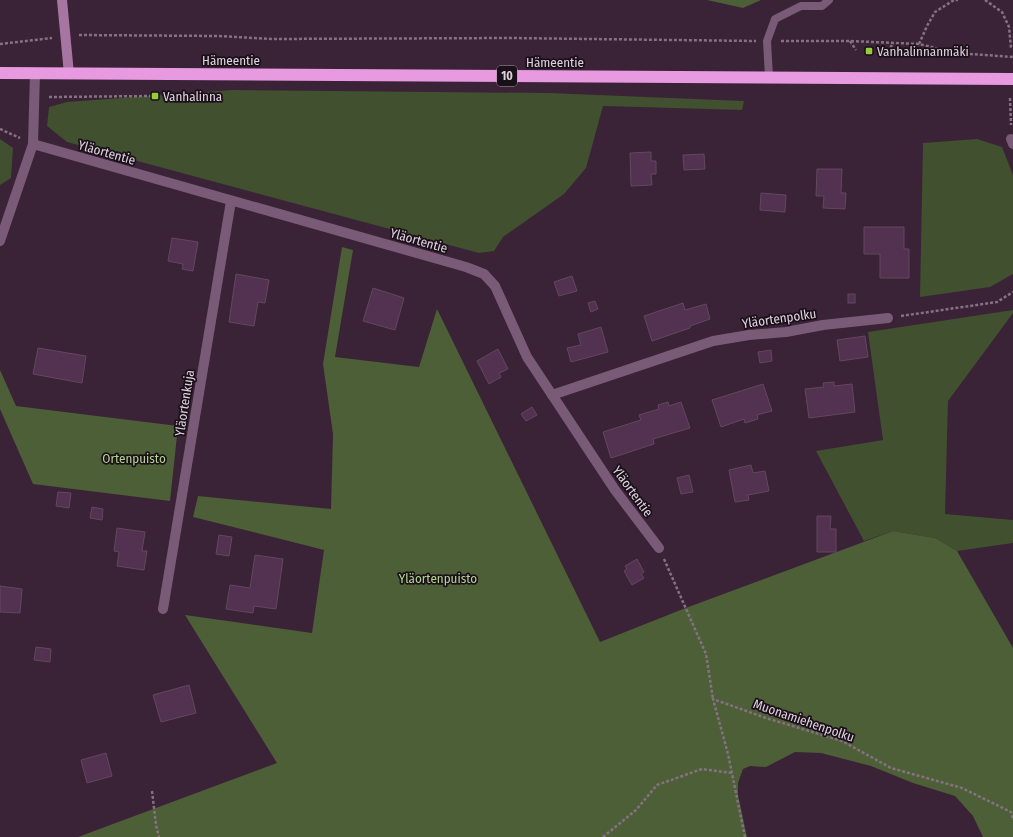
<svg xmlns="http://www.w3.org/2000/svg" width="1013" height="837" font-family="'Fira Sans Condensed',sans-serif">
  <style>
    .green { fill: #41502f }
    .forest { fill: #4d5f36 }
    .building { fill: #533150; stroke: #62485f }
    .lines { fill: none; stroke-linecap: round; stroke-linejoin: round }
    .path { stroke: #857182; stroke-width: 2.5; stroke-dasharray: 3 2; stroke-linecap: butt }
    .lane { stroke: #7a5b77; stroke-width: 8 }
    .street { stroke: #7a5b77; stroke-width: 10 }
    .secondary { stroke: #a675a1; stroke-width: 10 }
    .highway { stroke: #e79adf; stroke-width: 12 }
    .poi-dot { fill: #95cc3a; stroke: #1a1019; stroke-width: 1.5 }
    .labels { text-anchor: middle; stroke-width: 3.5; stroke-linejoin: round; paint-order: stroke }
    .shield { fill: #1a1019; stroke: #a597a3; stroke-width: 1 }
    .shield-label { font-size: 12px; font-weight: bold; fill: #e0d1de }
    .poi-label { font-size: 13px; fill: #e0d1de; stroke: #1a1019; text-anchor: start }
    .street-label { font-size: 13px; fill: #e0d1de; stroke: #1a1019 }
    .park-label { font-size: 13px; fill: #b5d48f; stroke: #1a1019 }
  </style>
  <rect width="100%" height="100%" fill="#3a2237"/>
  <g class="green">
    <path d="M232,90L549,93L744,101L742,110L603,106L586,168L564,194L503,237L494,251L479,253L67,142L47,126L49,107L67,102Z"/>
    <path d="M0,139L13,148L11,178L0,185Z"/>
    <path d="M977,139L1002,147L1013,175V274L990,287L920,297L923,143Z"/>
    <path d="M1013,310V313L948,401L945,514L1013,520V543L957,551L935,538L893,531L864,541L816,451L883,440L868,332Z"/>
  </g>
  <g class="forest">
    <path d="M707,0H761L743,8Z"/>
    <path d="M342,247L353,250L335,357L419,367L437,309L600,642L683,609L893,531L935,538L957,551L1013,648V837H983L973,816L955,796L913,783L871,766L821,753L795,752L766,767L750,766L743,769L738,783V795L747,837H78L277,763L185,615L312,633L324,550L193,517L198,496L331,509L333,434L323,364Z"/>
    <path d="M0,370L16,406L178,426L170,501L33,484L0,409Z"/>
  </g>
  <g class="building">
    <path d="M651,152V161H656V174H651L652,185L631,186L630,153Z"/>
    <path d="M704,154L705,169L684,170L683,155Z"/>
    <path d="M817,169H842L841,193H846L845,209L823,208L824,196H816Z"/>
    <path d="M761,193L786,195L785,212L760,210Z"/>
    <path d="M864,227H904V249H909V278H880V254H864Z"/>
    <path d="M172,238L198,242L193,271L182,269L183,264L168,261Z"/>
    <path d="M236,274L269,280L265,303L258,302L254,326L229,322Z"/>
    <path d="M572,276L577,291L559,296L554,282Z"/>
    <path d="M373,288L404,298L395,330L363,321Z"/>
    <rect x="848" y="294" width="7" height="9"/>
    <path d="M595,301L598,309L591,312L588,303Z"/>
    <path d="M683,303L685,310L706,304L710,319L690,326V328L652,341L644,316Z"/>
    <path d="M601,327L608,352L571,362L567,348L581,345L578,334Z"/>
    <path d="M865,336L868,357L840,361L837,340Z"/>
    <path d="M38,348L86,356L82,383L33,374Z"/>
    <path d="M498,349L508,369L499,373L501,377L489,384L477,361Z"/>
    <path d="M771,350L772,361L760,363L758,352Z"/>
    <path d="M834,382V386L852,384L855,412L809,418L805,389L824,387L823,383Z"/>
    <path d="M763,384L772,411L757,415L758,419L745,423L744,419L721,427L712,400Z"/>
    <path d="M668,402L669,406L681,402L690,428L653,439L654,444L611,458L603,432L641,420L639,415L659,409L658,405Z"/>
    <path d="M532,407L537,415L526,421L521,414Z"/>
    <path d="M751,465L753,473L765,471L769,491L748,495L749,500L735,502L729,470Z"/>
    <path d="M689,475L693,492L681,494L677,478Z"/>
    <path d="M58,492L71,493L69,508L56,506Z"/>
    <path d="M92,507L103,509L102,520L90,518Z"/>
    <path d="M817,516H831L830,529H836V552H817Z"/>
    <path d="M117,528L145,532L142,551H147L144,570L117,566L119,552L114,551Z"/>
    <path d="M219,535L232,537L229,556L216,554Z"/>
    <path d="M255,555L283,559L276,609L254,606L253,613L226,609L230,585L250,588Z"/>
    <path d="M637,559L644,572L641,574L644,578L632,585L624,571L627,569L625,566Z"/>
    <path d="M0,586L22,589L20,613L0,612Z"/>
    <path d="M36,647L51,649L50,662L34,660Z"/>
    <path d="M189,685L196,713L161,722L153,695Z"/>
    <path d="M106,753L112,776L87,783L81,760Z"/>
  </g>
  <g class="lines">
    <g class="path">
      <path d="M985,0L1002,12L1009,27L1011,48"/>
      <path d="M79,35L218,36L272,39L509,38L756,41"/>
      <path d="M781,41H850L919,44L957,53L1013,57"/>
      <path d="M850,41L856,50"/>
      <path d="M0,44L52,38"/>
      <path d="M919,44L927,26L935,12L954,0H958"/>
      <path d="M888,52L893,43"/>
      <path d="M49,97L155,96"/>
      <path d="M1010,98L1011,125"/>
      <path d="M0,129L20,138"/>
      <path d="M901,316L997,302L1013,292"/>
      <path d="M664,559L706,654L713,699"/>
      <path d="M152,791L156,825L159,837"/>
      <path d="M603,837L636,810L657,785L702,769L732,773"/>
      <path d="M745,837L728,754L713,699L766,718L842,741L891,768L962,788L1011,812L1013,820"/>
    </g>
    <path class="lane" d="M769,77L767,41L775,19L801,6H822L829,0"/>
    <g class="street">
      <path d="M1011,139L1013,144"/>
      <path d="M33,144L466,267L484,274L495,286L527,357L615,490L659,548"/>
      <path d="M0,241L33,144L35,73"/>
      <path d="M552,395L713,341L749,335L786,332L823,325L888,318"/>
      <path d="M163,609L231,201"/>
    </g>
    <path class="secondary" d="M62,0L69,74"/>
    <path class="highway" d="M0,73L1013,79"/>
  </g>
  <g class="poi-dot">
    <rect x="865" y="47" width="8" height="8" rx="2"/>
    <rect x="151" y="92" width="8" height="8" rx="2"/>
  </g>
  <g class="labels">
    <rect class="shield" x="497" y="66" width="20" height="20" rx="3"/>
    <g class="shield-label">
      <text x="507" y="80">10</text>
    </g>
    <g class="poi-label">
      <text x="877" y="56">Vanhalinnanmäki</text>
      <text x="163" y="101">Vanhalinna</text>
    </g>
    <g class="street-label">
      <text x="231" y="65">Hämeentie</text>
      <text x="555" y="67">Hämeentie</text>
      <text transform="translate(107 152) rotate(16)" y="5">Yläortentie</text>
      <text transform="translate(419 240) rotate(16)" y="5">Yläortentie</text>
      <text transform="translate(779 318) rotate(-8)" y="5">Yläortenpolku</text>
      <text transform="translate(184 403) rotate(-81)" y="5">Yläortenkuja</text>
      <text transform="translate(633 491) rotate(54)" y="5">Yläortentie</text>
      <text transform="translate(804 720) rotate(19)" y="5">Muonamiehenpolku</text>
    </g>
    <g class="park-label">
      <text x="134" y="463">Ortenpuisto</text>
      <text x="438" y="583">Yläortenpuisto</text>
    </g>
  </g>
</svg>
